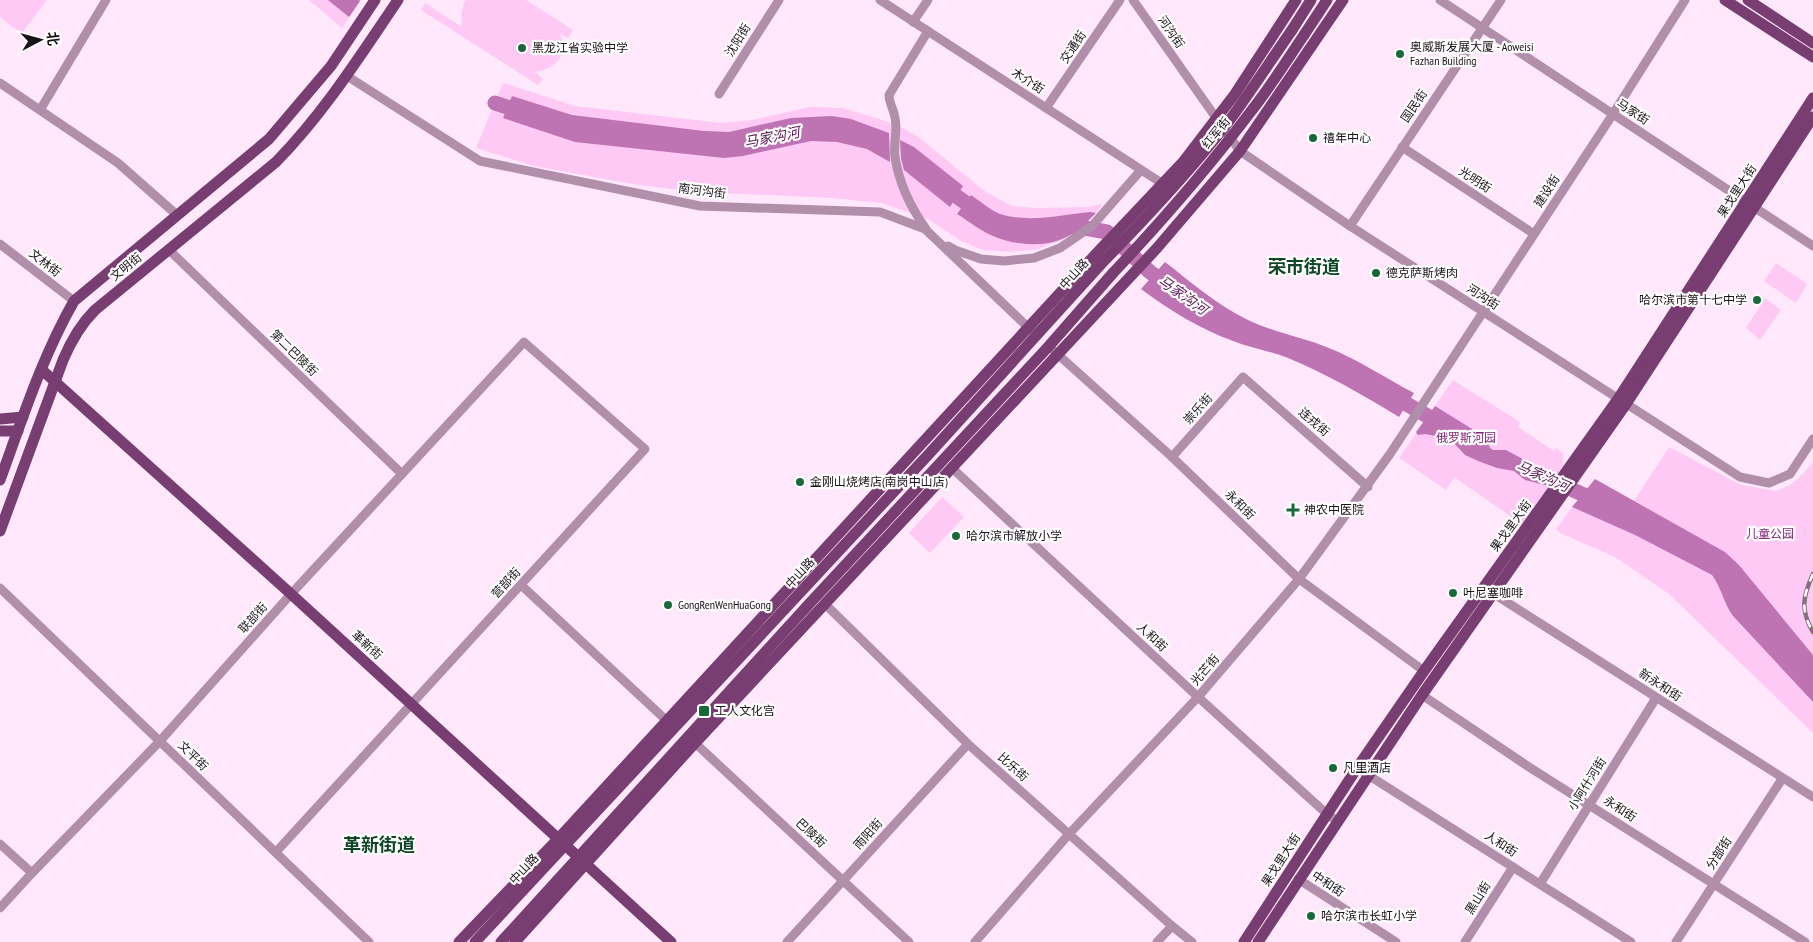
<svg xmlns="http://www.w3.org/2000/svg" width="1813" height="942" font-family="'PT Sans Narrow','Noto Sans SC',sans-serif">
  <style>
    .green { fill: #fec9f5 }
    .water { fill: #be73b3 }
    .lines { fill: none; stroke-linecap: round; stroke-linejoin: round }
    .river { stroke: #be73b3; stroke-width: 15 }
    .minor { stroke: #b18fab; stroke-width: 9 }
    .major { stroke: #793e71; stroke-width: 11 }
    .rail-casing { stroke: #81727e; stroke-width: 4.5 }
    .rail { stroke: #fdfdfd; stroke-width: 2.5; stroke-dasharray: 8; stroke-linecap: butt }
    .major-bridge { stroke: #793e71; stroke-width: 11 }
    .poi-dot { fill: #186939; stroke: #fdfdfd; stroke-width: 2 }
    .labels { text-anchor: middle; stroke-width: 4.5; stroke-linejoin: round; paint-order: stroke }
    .street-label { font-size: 12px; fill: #1a1219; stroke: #fdfdfd }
    .poi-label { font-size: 12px; fill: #1a1219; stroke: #fdfdfd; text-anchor: start }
    .park-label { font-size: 12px; fill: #842b7a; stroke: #fdfdfd }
    .water-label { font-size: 14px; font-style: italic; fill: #581451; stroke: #fdfdfd }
    .district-label { font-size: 18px; font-weight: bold; fill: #0f4625; stroke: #fdfdfd }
  </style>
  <rect width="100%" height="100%" fill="#ffe8fb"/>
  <g class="green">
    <path d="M0,0H47L21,34L0,17Z"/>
    <path d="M309,0H361L342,28Z"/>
    <path d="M466,0H526L573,30L568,38L560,34C569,55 556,69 535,72L543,79L538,85L421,10L425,3L462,27C461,17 460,10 466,0Z"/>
    <path d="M503,83L575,106L721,123L752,120L810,107L843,108L895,124L917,136L986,192L1012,206L1034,208L1088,207L1102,204L1096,213L1075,232L1062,240L1038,249L1010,252L983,250L961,241L928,219L881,203L831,198L700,192L638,185L534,166L476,148Z"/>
    <path d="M1776,263L1807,284L1796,303L1764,281Z"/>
    <path d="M1765,298L1781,310L1760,340L1746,328Z"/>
    <path d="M1453,380L1520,422L1518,427L1554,451L1556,448L1563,453V465L1523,525L1454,477L1446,490L1399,458Z"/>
    <path d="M1669,447L1741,485L1776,491L1788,486L1799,478L1813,462V655L1739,565L1725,552L1634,501Z"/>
    <path d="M942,497L964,517L930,553L909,533Z"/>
    <path d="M1572,507L1635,535L1712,575C1722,589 1723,602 1733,616L1813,702V733L1669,594L1615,557L1560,533L1556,529Z"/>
  </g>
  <g class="water">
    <path d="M328,0H359L360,1L349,17Z"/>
    <path d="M512,96L572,115L704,131L729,132L791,118L832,116L851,119L889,133L890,162L867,149L837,142L811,141L743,156L724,158L575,142L503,118Z"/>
    <path d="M900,140L914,147L963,186L950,207L904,170L901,158Z"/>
    <path d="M971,195C980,201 990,210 1000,214C1029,223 1061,215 1090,212L1096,213C1086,223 1076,234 1062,239C1044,247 1016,245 998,238C983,233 970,222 957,214Z"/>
    <path d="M1165,262C1191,282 1217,305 1246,319C1272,332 1302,337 1329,348C1359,360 1385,378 1414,393L1399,417C1363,395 1327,374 1288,358C1270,351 1251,348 1233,341C1200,329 1169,310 1141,289Z"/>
    <path d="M1435,406L1485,437L1490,448L1493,450H1506L1556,477L1549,486L1525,480L1514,471L1497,468L1478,461L1465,455L1453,442L1446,438L1425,434L1418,435L1416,432Z"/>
    <path d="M1595,479L1725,552L1739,565L1813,655V702L1733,616C1723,602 1722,589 1712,575L1635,535L1572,507Z"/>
  </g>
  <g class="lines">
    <g class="river">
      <path d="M495,103L527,114"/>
      <path d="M941,185L981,214"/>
      <path d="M1074,227H1079L1107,232L1150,272L1171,287"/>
      <path d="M1389,394L1445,426"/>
      <path d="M1555,482L1600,502"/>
    </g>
    <g class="minor">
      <path d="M880,0L1163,184"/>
      <path d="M1133,0L1219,122"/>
      <path d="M1440,0L1813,246"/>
      <path d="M913,22L928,0"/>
      <path d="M347,76L480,161L700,206L880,212L925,229L1033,332"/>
      <path d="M0,83L118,163L177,215"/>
      <path d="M719,94L779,0"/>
      <path d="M1046,108L1120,0"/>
      <path d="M40,110L106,0"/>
      <path d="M1227,133L1240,151L1350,226L1740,477L1769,483L1790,474L1813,439"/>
      <path d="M1402,147L1534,234"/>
      <path d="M1350,226L1501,0"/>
      <path d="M926,229C911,208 899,183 895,157C893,144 898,130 895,118C894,109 889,104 889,95L928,31"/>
      <path d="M0,244L74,301"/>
      <path d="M948,246L955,250L981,259L1004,261L1034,258L1060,248L1092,226L1141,170"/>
      <path d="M169,250L402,474"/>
      <path d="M1054,351L1172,457L1299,579L1424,671"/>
      <path d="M1172,457L1243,377L1368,487"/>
      <path d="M952,468L1198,697L1327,814L1337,821"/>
      <path d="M521,585L666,720"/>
      <path d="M0,588L369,942"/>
      <path d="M1494,594L1813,797"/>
      <path d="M825,604L968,744L1172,926L1192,942"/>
      <path d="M1422,695L1529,767L1805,942"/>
      <path d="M695,743L909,942"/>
      <path d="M1357,768L1631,942"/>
      <path d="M0,844L32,873"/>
      <path d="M1298,879L1396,942"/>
      <path d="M1540,884L1656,698"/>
      <path d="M0,908L32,873L160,741L291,594L524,342L645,449L276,852"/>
      <path d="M787,942L968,744"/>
      <path d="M975,942L1069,834L1198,697L1299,579L1390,454L1613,114L1685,0"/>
      <path d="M1157,942L1172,926"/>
      <path d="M1465,942L1513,867"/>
      <path d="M1676,942L1782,779"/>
    </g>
    <g class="major">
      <path d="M1725,0L1813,57"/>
      <path d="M1748,0L1813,43"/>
      <path d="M1292,30L1311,0"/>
      <path d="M1304,35L1327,0"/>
      <path d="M42,370L291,594L671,942"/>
      <path d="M0,419L23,417"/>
      <path d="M0,431H18"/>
      <path d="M0,480C22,420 42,357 74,301L269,139L331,66L375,0"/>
      <path d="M0,531L63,360C71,341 80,325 95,310L276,162C324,113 360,56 398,0"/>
      <path d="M459,942L559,838L1095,255L1183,162L1235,94L1296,0"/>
      <path d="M475,942L928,455L1102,263"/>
      <path d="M501,942L810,603L1049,346L1113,273"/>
      <path d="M515,942L695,743L1157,248L1240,151L1343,0"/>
      <path d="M1244,942L1357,768L1424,671L1618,399L1813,98"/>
      <path d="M1258,942L1422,695L1626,404L1813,117"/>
    </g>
    <g class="rail-casing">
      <path id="rail" d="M1813,574C1803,596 1800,610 1813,632"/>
    </g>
    <use href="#rail" class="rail"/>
    <g class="major-bridge">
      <path d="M1102,263C1146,218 1190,171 1229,121C1251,91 1271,60 1292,30"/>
      <path d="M1113,273C1162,221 1209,167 1252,110C1271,86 1287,60 1304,35"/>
    </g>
  </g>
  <g class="poi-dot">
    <circle cx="522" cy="48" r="5"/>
    <circle cx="1400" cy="54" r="5"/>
    <circle cx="1313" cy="138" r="5"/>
    <circle cx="1376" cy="273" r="5"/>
    <circle cx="1757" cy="300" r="5"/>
    <circle cx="800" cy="482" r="5"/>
    <path d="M1290.5 502.5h5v5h5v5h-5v5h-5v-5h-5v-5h5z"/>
    <circle cx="956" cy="536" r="5"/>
    <circle cx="1453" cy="593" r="5"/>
    <circle cx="668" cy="605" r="5"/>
    <rect x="698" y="705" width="12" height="12" rx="2.5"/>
    <circle cx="1333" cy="768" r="5"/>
    <circle cx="1311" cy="916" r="5"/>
  </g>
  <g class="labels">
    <g class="street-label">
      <text transform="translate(1171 32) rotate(55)" y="4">河沟街</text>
      <text transform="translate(738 40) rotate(-58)" y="4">沈阳街</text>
      <text transform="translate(1073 47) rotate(-56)" y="4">交通街</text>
      <text transform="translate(1028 81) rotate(33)" y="4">木介街</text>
      <text transform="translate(1414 106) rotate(-56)" y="4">国民街</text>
      <text transform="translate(1633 112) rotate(33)" y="4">马家街</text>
      <text transform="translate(1216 133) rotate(-51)" y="4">红军街</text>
      <text transform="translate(1475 180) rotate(33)" y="4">光明街</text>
      <text transform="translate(702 191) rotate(7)" y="4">南河沟街</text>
      <text transform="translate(1547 191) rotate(-57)" y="4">建设街</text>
      <text transform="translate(1737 191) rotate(-57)" y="4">果戈里大街</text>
      <text transform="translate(45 263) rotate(38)" y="4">文林街</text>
      <text transform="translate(126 267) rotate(-39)" y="4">文明街</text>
      <text transform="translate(1074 274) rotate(-48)" y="4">中山路</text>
      <text transform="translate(1483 297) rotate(33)" y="4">河沟街</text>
      <text transform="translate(294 353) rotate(44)" y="4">第二巴陵街</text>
      <text transform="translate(1198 409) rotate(-48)" y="4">崇乐街</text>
      <text transform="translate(1314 422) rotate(41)" y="4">连戎街</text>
      <text transform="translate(1240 505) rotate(44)" y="4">永和街</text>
      <text transform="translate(1511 526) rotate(-54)" y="4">果戈里大街</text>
      <text transform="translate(800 573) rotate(-47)" y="4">中山路</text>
      <text transform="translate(506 583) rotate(-47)" y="4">营部街</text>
      <text transform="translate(253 618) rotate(-48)" y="4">联部街</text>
      <text transform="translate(1152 637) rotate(43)" y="4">人和街</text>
      <text transform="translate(367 645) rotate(42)" y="4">革新街</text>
      <text transform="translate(1205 670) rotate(-49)" y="4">光芒街</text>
      <text transform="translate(1660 685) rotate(33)" y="4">新永和街</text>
      <text transform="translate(193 756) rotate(44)" y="4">文平街</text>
      <text transform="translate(1013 767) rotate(42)" y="4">比乐街</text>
      <text transform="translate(1587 784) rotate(-58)" y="4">小阿什河街</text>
      <text transform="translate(1620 809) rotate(33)" y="4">永和街</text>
      <text transform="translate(811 833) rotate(43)" y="4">巴陵街</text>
      <text transform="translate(868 834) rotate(-48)" y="4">雨阳街</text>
      <text transform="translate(1501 844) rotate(33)" y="4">人和街</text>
      <text transform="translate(1719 853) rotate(-57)" y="4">分部街</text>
      <text transform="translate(1281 860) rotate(-57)" y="4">果戈里大街</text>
      <text transform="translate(524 869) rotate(-47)" y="4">中山路</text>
      <text transform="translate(1328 884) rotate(33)" y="4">中和街</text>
      <text transform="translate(1478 898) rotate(-58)" y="4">黑山街</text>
    </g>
    <g class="poi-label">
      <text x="1410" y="51">奥威斯发展大厦 - Aoweisi<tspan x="1410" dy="14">Fazhan Building</tspan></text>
      <text x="532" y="52">黑龙江省实验中学</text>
      <text x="1323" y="142">禧年中心</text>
      <text x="1386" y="277">德克萨斯烤肉</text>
      <text x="1747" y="304" text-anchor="end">哈尔滨市第十七中学</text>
      <text x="810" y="486">金刚山烧烤店(南岗中山店)</text>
      <text x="1304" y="514">神农中医院</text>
      <text x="966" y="540">哈尔滨市解放小学</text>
      <text x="1463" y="597">叶尼塞咖啡</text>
      <text x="678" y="609">GongRenWenHuaGong</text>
      <text x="715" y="715">工人文化宫</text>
      <text x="1343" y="772">凡里酒店</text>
      <text x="1321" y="920">哈尔滨市长虹小学</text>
    </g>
    <g class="park-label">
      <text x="1466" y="442">俄罗斯河园</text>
      <text x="1770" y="538">儿童公园</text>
    </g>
    <g class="water-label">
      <text transform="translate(772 137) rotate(-11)" y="5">马家沟河</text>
      <text transform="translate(1183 295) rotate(35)" y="5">马家沟河</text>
      <text transform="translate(1543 476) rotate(24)" y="5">马家沟河</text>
    </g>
    <g class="district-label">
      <text x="1304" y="273">荣市街道</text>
      <text x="379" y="851">革新街道</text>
    </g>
  </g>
  <g transform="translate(40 40) rotate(84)" stroke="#fdfdfd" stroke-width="4" paint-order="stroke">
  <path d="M0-4L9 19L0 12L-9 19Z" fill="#1a1219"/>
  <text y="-8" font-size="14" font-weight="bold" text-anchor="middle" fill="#1a1219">北</text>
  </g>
</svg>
